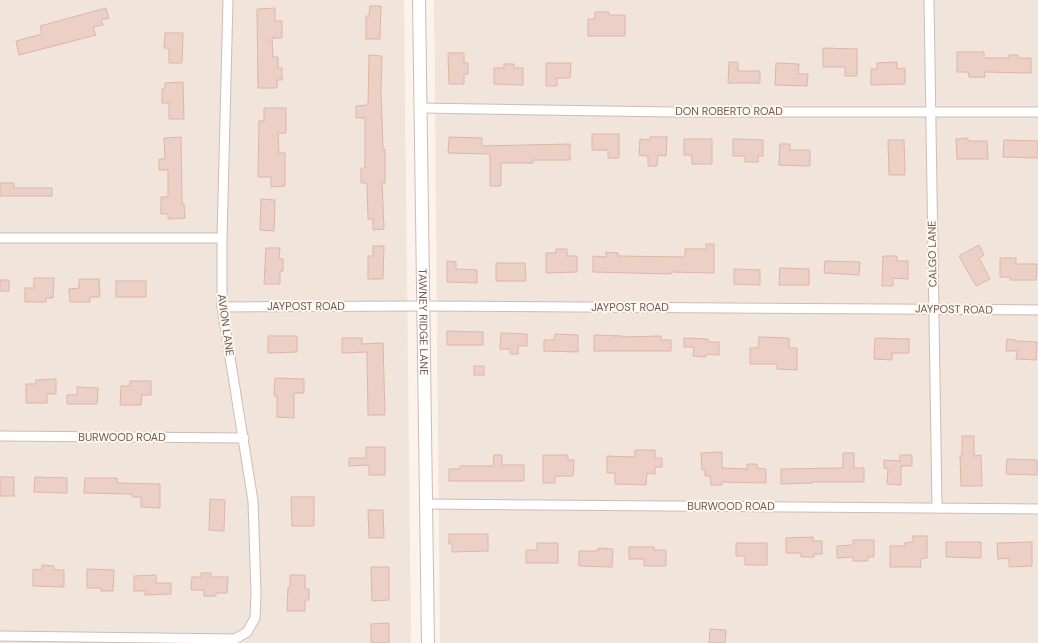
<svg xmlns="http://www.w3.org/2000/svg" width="1038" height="643" font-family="'DM Sans',sans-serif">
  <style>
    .residential { fill: #f1e4da }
    .building { fill: #edd0c5; stroke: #deb5a7 }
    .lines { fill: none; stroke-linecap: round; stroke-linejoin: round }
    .minor-casing { stroke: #cebcb4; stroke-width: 11 }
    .tertiary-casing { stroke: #cebcb4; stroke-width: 14 }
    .minor { stroke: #fff; stroke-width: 9 }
    .tertiary { stroke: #fff; stroke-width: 12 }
    .labels { text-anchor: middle; stroke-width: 4; stroke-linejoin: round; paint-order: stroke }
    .street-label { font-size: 11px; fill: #735850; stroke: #fdf7f1 }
  </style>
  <rect width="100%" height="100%" fill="#faf2eb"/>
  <g class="residential">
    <path d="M0,0H404L411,643H0Z"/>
    <path d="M434,0H1038V643H440Z"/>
  </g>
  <g class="building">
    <path d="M370,6H381L380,39H366V16H369Z"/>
    <path d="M106,8L109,18L101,20L103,25L93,27L96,35L19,55L16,41L42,34L40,26Z"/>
    <path d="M275,8V21H282V38H272L273,57H278V68H282V80H277V88H258L257,9Z"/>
    <path d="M595,12H609V15H625V36H588V19H595Z"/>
    <path d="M165,33H183L182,63H169V48H164Z"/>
    <path d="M823,48L857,49V76H845V67H823Z"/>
    <path d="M957,52H984V58H1009V55H1018V58H1031V73L984,72L985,77H969L968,72H957Z"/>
    <path d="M448,53H464V63H468V74H464V84H449Z"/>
    <path d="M369,55L382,56L381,92L383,149H385V183H382L384,229L373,230V219H368L367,183H361V168H365V118H356V106L368,105Z"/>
    <path d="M729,62H738V71H760V83H728Z"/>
    <path d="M897,62V69L905,68V84L871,85V69H877V63Z"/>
    <path d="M546,63H571L570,78H557V86H546Z"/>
    <path d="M776,63L799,64L798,74H808L807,86L775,85Z"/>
    <path d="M504,64H514V68H523V85L494,84V68H504Z"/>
    <path d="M183,82L184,119H169V103H162V89H165V83Z"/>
    <path d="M264,108H286V133H278L279,153H285V186L271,187V177H258L259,121H264Z"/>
    <path d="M592,134H619V158H608V150H592Z"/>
    <path d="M181,137L182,204H184L185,218L168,219V214H161V197H168V170H159V159H165L164,138Z"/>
    <path d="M449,137L482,138V146L570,144V160H533V163H501V186H490V154L448,153Z"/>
    <path d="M650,137H667L666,156L658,155L657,166H648V156L639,155L640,139L650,140Z"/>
    <path d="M968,138V141H987L988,159H957L956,139Z"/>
    <path d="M684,139H712V164H692V155H684Z"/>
    <path d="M733,139L763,140V156H758V162H745V156H733Z"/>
    <path d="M888,140H904L905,175H889Z"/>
    <path d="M1004,140L1038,141V158L1003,157Z"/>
    <path d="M780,144H790V150H810V166L779,165Z"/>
    <path d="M0,183H14V188H52V196H0Z"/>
    <path d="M261,199L275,200L274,231L260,230Z"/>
    <path d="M706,244H714V273L671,272V274L593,272V256L606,257V252L618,253V256L685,257V249H706Z"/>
    <path d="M979,245L984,255L979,258L990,279L976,286L959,256Z"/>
    <path d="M373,246H384L383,279H368V256H373Z"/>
    <path d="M266,248H280L279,259H283V271H280V284H264Z"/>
    <path d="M556,249H567V256H577V272L546,273V253H556Z"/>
    <path d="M883,256H897V261H908V279L893,278V286H882Z"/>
    <path d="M1000,258H1016V264H1037L1036,280H1010V277H1000Z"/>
    <path d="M447,261L456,262V269L477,270V283L447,282Z"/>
    <path d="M825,261L860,262L859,275L824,273Z"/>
    <path d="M496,263H525L526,281H496Z"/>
    <path d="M780,268L809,269V285H779Z"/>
    <path d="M734,269L760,270V285L734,284Z"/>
    <path d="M34,278H54L53,298H46V302H25V288H34Z"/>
    <path d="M79,279H99L100,297H90V302H70L69,289L79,288Z"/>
    <rect x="0" y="280" width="9" height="11"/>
    <rect x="116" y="281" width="30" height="16"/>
    <path d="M447,331L483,332V345H447Z"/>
    <path d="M501,333L527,334V346H518V354H510V349H500Z"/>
    <path d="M555,334L578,335V352L544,351V340H554Z"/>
    <path d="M594,335L622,336V337L661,336V340H671V351H594Z"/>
    <path d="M268,336H297V352L268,353Z"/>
    <path d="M759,337L789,338V348H797V370L777,369V364H750V348H758Z"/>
    <path d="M342,338H362V344L383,343L385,415H368L367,352L342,353Z"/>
    <path d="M684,338L708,339V342H719V355L706,354V357L693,356L694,347H684Z"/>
    <path d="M875,338L909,339V353H892V360L874,359Z"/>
    <path d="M1007,339L1016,340V341L1037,342L1036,360L1016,359L1017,351H1006Z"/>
    <rect x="474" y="366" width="10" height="9"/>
    <path d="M275,378L304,379V393H294V418L277,417V396H274Z"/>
    <path d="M56,379V394H47V403H26V384H36V380Z"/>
    <path d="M130,381H151V395H142L141,405H120L121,386H130Z"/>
    <path d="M77,387L98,388L97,404H67V395H77Z"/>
    <path d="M962,436H974V456L981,455L982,486H961L960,456H962Z"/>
    <path d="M366,447H385V475H369V465L349,466V458H366Z"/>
    <path d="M635,450H655V458H662V467H655V474L647,473L646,485L615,484V473H607V456L635,457Z"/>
    <path d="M722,452V468L747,469V464H757V468L766,469V483L722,482V485H711L710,476H705V470H702L701,453Z"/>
    <path d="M843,453H854V468H864V482H812V483L781,484V469L843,468Z"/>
    <path d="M494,455H502V465H524V481H449V469H460V466H493Z"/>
    <path d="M543,455H568V460H574L573,476H555V483H543Z"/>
    <path d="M900,455H912V466H901V485L887,484L888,469L884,468V460L900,461Z"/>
    <path d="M1007,459L1037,460V475L1006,474Z"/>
    <rect x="0" y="477" width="14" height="19"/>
    <path d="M35,477L67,478V493L34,492Z"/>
    <path d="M85,478H117V483L160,484V508L141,507V497H132V494L84,493Z"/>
    <path d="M291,497H314V526H292Z"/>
    <path d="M210,499L225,500L224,531L209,530Z"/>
    <path d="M368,510H383L384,538H369Z"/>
    <path d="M449,534H488V551L452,552V544H449Z"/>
    <path d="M913,536H927V558L920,559L921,567H890V546H905V543L913,542Z"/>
    <path d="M813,537V541H822V554H814V557H801V553H786V538Z"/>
    <path d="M853,540H874V557H868V561H853V557L837,558V546L853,545Z"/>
    <path d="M946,542H981V558L946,557Z"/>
    <path d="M1032,542V566L1009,567V558L998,559L997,543Z"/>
    <path d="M537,543H558V563H526V550H537Z"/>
    <path d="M736,543H767V565H745V556H736Z"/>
    <path d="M629,547H654V550H666V566H644V559H629Z"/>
    <path d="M598,548L613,549L612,567L579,566V551H598Z"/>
    <path d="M42,565L54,566V570H64V587L33,586V569L42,570Z"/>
    <path d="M371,567H389V600L372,601Z"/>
    <path d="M87,569L114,570L113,591H101V588H87Z"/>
    <path d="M201,573H211V577H228L227,593H216V596H204V590H191L192,577H201Z"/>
    <path d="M156,575V583H171V594L145,595V591H134V576Z"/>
    <path d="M290,575H305V589H309V600H305V611H287L288,587H290Z"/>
    <path d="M389,623V643H371V624Z"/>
    <path d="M710,629L726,630L725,643H709Z"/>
  </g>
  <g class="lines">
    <g class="minor-casing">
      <g id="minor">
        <path d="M929,0L937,507"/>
        <path d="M421,108L673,112H1038"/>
        <path d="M0,238H222"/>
        <path d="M222,307L423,306L1038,310"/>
        <path d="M0,436L244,438"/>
        <path d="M425,504L1038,509"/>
        <path d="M0,636L235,639L247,632L255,618L256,593L253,501L222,307V238L228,0"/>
      </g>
    </g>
    <g class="tertiary-casing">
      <g id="tertiary">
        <path id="s1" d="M419,0L428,643"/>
      </g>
    </g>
    <use href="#minor" class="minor"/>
    <use href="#tertiary" class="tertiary"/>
  </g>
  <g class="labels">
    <g class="street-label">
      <text x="729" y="115">DON ROBERTO ROAD</text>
      <text transform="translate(932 254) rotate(-91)" y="4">CALGO LANE</text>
      <text x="306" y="310">JAYPOST ROAD</text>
      <text x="630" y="311">JAYPOST ROAD</text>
      <text transform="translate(954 309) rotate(1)" y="4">JAYPOST ROAD</text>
      <text dy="4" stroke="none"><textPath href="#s1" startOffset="322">TAWNEY RIDGE LANE</textPath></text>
      <text transform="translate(226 325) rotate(82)" y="4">AVION LANE</text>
      <text x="122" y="441">BURWOOD ROAD</text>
      <text x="731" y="510">BURWOOD ROAD</text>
    </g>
  </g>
</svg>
